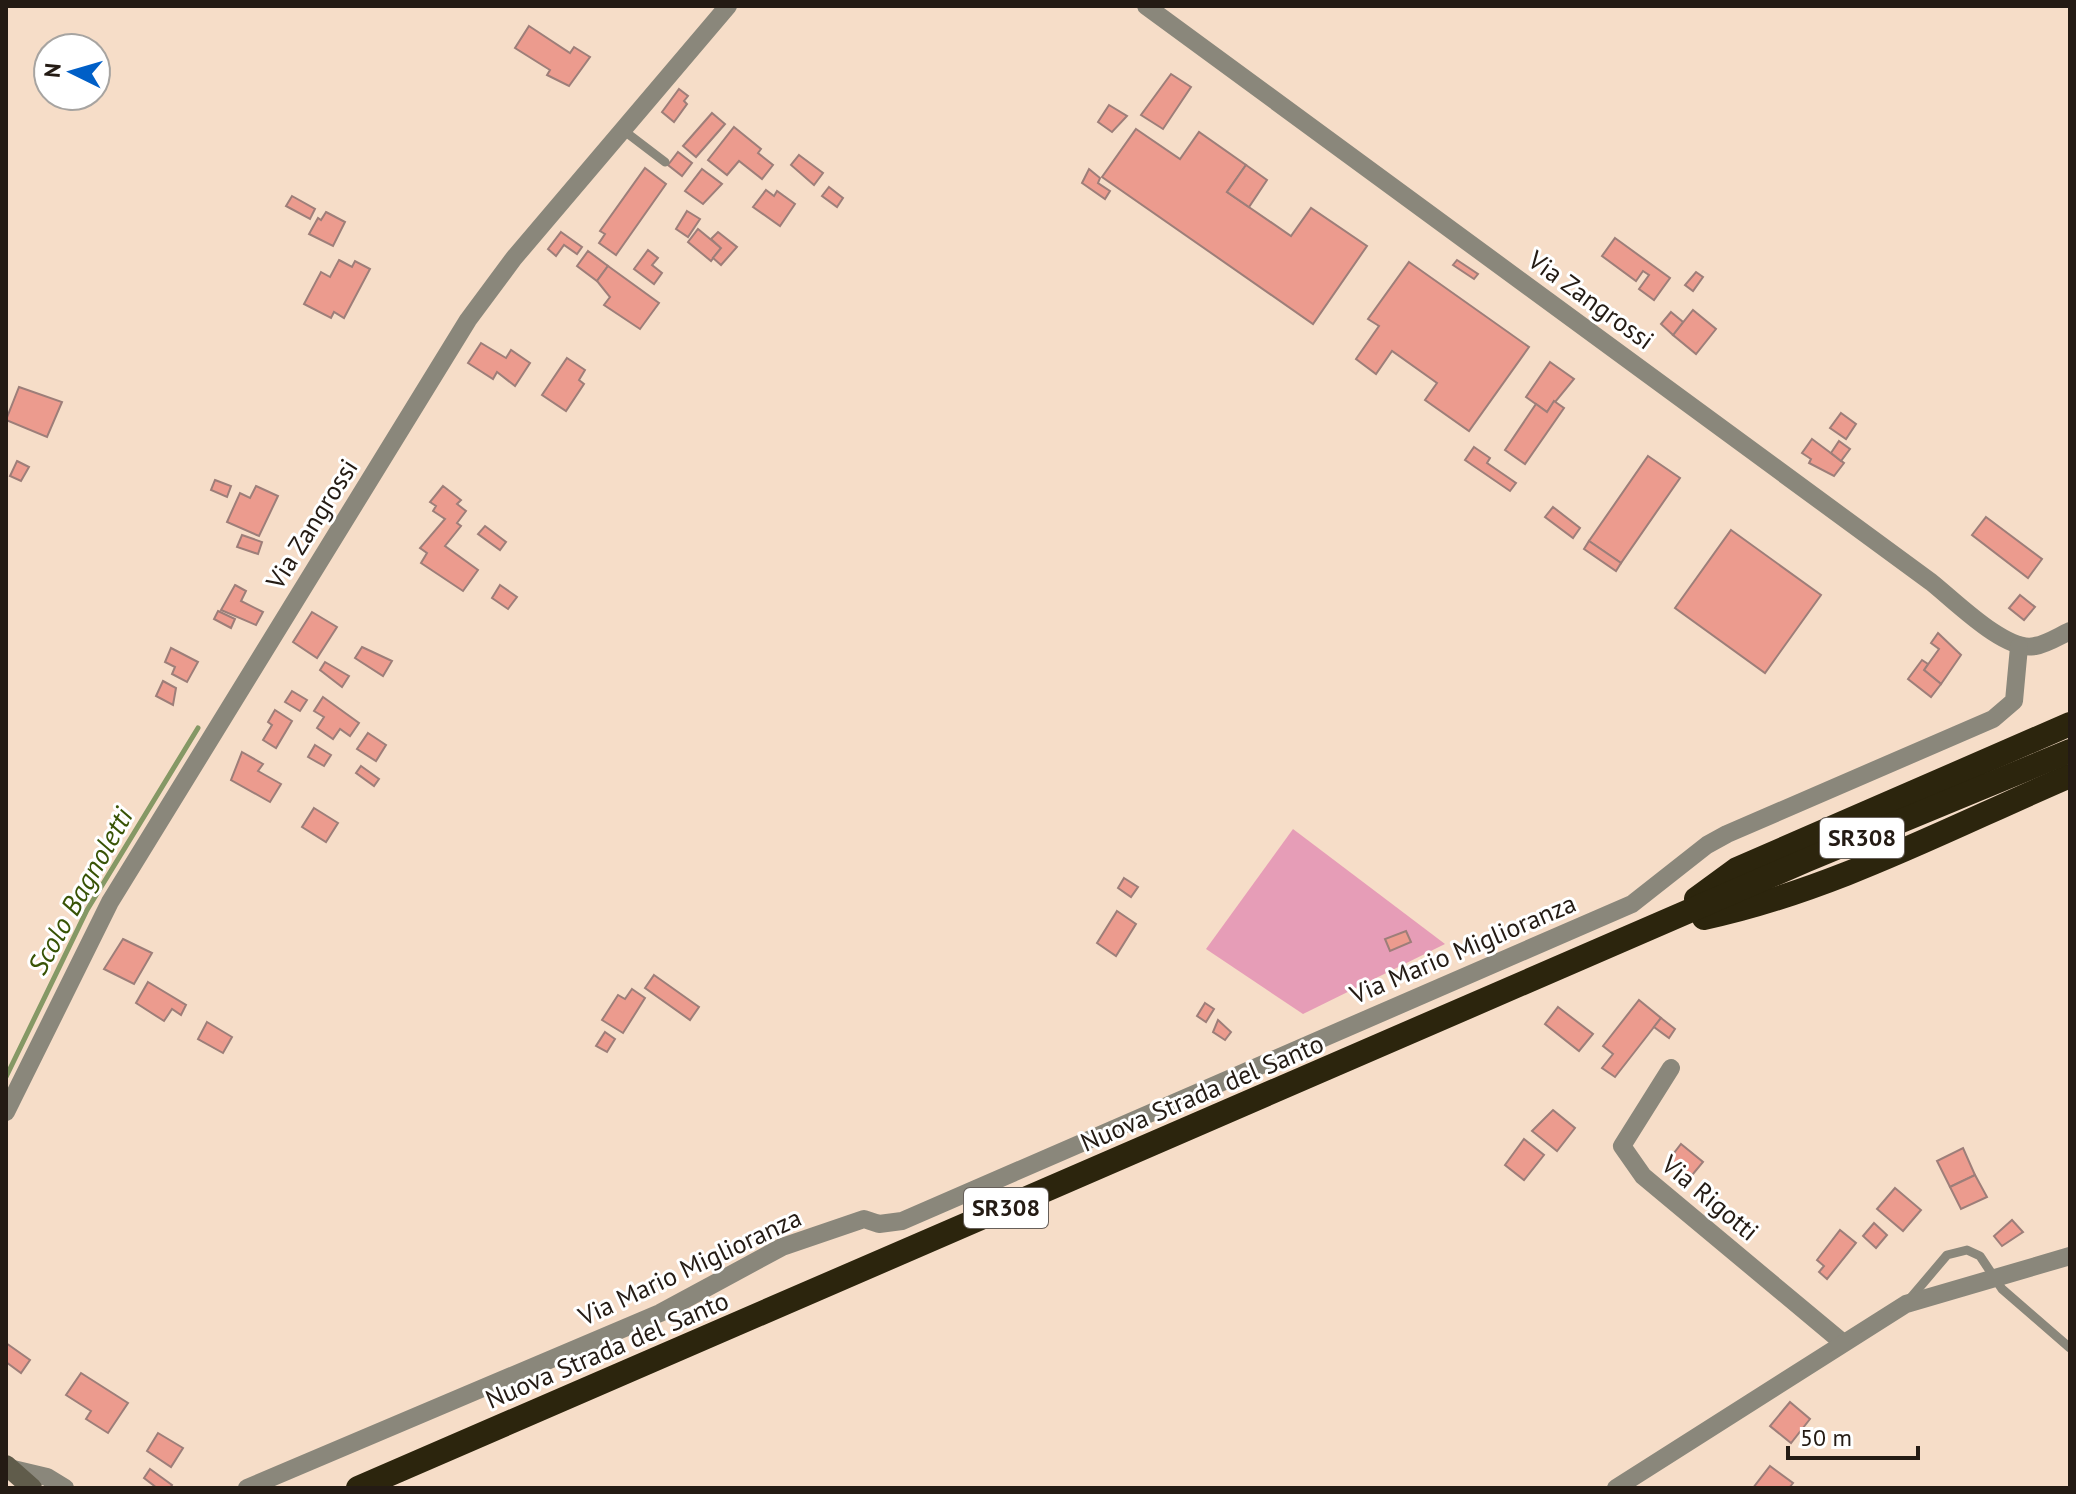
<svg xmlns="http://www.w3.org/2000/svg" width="2076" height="1494" font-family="'PT Sans',sans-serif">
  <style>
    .green { fill: #e69db7 }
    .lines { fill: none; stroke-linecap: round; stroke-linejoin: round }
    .stream { stroke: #859865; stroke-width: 5 }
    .building { fill: #ec9b8e; stroke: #9d7e79; stroke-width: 2 }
    .lane { stroke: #8a877b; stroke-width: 9 }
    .street { stroke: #8a877b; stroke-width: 18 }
    .secondary { stroke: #605c4b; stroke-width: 20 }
    .highway { stroke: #2c250d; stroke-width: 24 }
    .labels { text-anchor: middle; stroke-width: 6; stroke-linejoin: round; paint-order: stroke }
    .shield { fill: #fff; stroke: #665f5a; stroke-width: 2 }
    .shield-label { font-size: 24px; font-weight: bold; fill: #241b14 }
    .street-label { font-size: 26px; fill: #241b14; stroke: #fff }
    .water-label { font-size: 28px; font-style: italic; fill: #385305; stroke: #fff }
  </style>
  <rect width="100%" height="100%" fill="#f6ddc8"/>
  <path class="green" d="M1293,829L1445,944L1303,1014L1206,949Z"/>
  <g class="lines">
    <path class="stream" d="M6,1077L87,910L198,728"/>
  </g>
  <g class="building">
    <path d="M529,26L570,53L574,47L590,57L569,86L547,75L550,70L515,48Z"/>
    <path d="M1171,74L1191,87L1163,129L1141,115Z"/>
    <path d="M679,89L688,96L684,101L687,104L674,122L662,112Z"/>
    <path d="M1109,105L1127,116L1112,132L1098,122Z"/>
    <path d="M712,113L725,124L696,157L683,146Z"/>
    <path d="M734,127L761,149L758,153L773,165L762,179L739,161L727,175L708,160Z"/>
    <path d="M1136,129L1180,159L1199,132L1246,165L1227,192L1291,236L1311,208L1367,246L1313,324L1102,177Z"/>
    <path d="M678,152L692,163L682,176L668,165Z"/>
    <path d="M799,155L823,173L814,185L791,165Z"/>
    <path d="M1246,165L1267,180L1249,207L1227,192Z"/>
    <path d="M645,168L666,184L616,255L599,243L605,234L600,231Z"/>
    <path d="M702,169L722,184L703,204L685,191Z"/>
    <path d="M1089,169L1100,178L1098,183L1110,191L1105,199L1082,183Z"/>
    <path d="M829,187L843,198L837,207L822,196Z"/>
    <path d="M766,190L774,196L777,191L795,204L780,226L753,207Z"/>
    <path d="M292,196L315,209L310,219L286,206Z"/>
    <path d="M687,211L700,219L688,237L676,229Z"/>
    <path d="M326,212L345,222L333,246L309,234L318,218L321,220Z"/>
    <path d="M698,229L721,248L711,261L688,242Z"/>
    <path d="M561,232L582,247L577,254L564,245L556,256L548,249Z"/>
    <path d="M718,232L737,247L721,265L713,258L721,248L711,239Z"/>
    <path d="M1615,238L1670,278L1654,300L1639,289L1649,275L1643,271L1636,281L1602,256Z"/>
    <path d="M648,250L658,258L652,265L662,273L654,284L634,269Z"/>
    <path d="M588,251L608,266L597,281L577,266Z"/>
    <path d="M339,260L352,267L355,261L370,269L344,318L334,312L331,318L304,304L321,272L330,277Z"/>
    <path d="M1457,260L1478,274L1474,279L1453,265Z"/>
    <path d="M1409,262L1529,347L1469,431L1425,400L1437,383L1392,351L1376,374L1356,359L1379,326L1368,319Z"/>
    <path d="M608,266L659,303L640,329L604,305L610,297L597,281Z"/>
    <path d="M1696,272L1703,277L1693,291L1685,285Z"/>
    <path d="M1693,310L1716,329L1696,354L1673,335Z"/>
    <path d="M1671,312L1683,322L1673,335L1661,324Z"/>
    <path d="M481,343L506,358L511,350L530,363L515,386L497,372L493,379L468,363Z"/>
    <path d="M567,358L585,370L579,380L584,384L566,411L542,395Z"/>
    <path d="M1550,362L1574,379L1547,412L1526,397Z"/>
    <path d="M19,387L62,402L47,437L6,420Z"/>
    <path d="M1554,401L1564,408L1525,464L1505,450L1536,404L1547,412Z"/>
    <path d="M1841,413L1856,424L1846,439L1830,428Z"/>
    <path d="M1812,439L1844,463L1834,476L1809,463L1811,459L1802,453Z"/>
    <path d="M1839,441L1850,449L1841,461L1831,453Z"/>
    <path d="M1474,447L1490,458L1487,463L1516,483L1510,491L1465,460Z"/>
    <path d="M1648,456L1680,478L1621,563L1589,541Z"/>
    <path d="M17,461L29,467L21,481L10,476Z"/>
    <path d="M215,480L231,486L227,497L211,490Z"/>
    <path d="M256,486L278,496L259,536L227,522L240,493L250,498Z"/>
    <path d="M443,486L461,500L457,504L466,511L457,523L461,526L445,546L478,570L463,591L421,563L427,553L420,548L445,519L433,511L436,506L430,502Z"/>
    <path d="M1553,507L1580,528L1573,538L1545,517Z"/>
    <path d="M1986,517L2042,559L2028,578L1972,535Z"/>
    <path d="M485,526L506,542L500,550L478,534Z"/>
    <path d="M1731,530L1821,595L1765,673L1675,608Z"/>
    <path d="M242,535L262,542L258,554L237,547Z"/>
    <path d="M1589,541L1621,563L1616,571L1584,549Z"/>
    <path d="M235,585L246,591L241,601L263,612L256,625L221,610Z"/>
    <path d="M500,585L517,597L508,609L492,598Z"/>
    <path d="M2020,595L2035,607L2024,620L2009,608Z"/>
    <path d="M218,611L235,619L231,628L214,619Z"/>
    <path d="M312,612L337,627L317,658L293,642Z"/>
    <path d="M1938,633L1961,655L1941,684L1924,670L1939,649L1931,643Z"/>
    <path d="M362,647L392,661L383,676L355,658Z"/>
    <path d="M171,648L198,662L187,682L172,674L175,667L165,662Z"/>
    <path d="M1922,660L1928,664L1924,670L1941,684L1931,697L1908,679Z"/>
    <path d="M325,662L349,676L342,687L320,670Z"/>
    <path d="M163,681L176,688L173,705L156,696Z"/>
    <path d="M292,691L307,700L300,711L285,702Z"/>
    <path d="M323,697L359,723L350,736L340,729L333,739L317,728L324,717L314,711Z"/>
    <path d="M275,710L292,721L276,748L263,740L272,725L268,722Z"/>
    <path d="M368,733L386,745L376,761L357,749Z"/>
    <path d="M315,745L331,755L324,766L308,757Z"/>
    <path d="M242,752L263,764L258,771L281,784L270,802L231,780Z"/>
    <path d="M361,766L379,779L374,786L356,773Z"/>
    <path d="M314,808L338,823L326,842L302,827Z"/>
    <path d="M1124,878L1138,887L1131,897L1118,888Z"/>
    <path d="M1117,911L1136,924L1116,956L1097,943Z"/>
    <path d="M1406,931L1411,942L1390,951L1385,939Z"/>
    <path d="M123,939L152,953L134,984L104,969Z"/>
    <path d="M654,975L699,1007L690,1020L645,988Z"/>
    <path d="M148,982L186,1005L181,1015L172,1009L164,1021L136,1003Z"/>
    <path d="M632,989L645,998L623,1033L602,1020L618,995L625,999Z"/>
    <path d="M1639,1000L1661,1018L1615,1077L1602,1068L1613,1054L1603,1046Z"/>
    <path d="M1205,1003L1214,1009L1206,1022L1197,1016Z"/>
    <path d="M1558,1007L1593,1034L1579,1051L1545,1024Z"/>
    <path d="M1661,1018L1675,1029L1669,1038L1654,1027Z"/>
    <path d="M1218,1020L1231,1032L1225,1040L1213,1032Z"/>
    <path d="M207,1022L232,1037L223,1053L198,1039Z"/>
    <path d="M605,1032L615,1039L607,1052L596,1046Z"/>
    <path d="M1553,1110L1575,1128L1557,1151L1532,1131Z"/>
    <path d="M1524,1139L1544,1155L1524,1180L1505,1165Z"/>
    <path d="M1681,1144L1703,1162L1688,1180L1667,1162Z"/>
    <path d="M1963,1148L1975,1175L1950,1187L1937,1161Z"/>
    <path d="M1975,1175L1987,1197L1961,1209L1950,1187Z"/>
    <path d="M1895,1188L1921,1210L1903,1231L1877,1209Z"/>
    <path d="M2012,1220L2023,1232L2002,1246L1994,1236Z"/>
    <path d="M1874,1223L1887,1235L1876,1248L1863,1236Z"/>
    <path d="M1840,1230L1856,1243L1827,1279L1819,1272L1824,1266L1817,1260Z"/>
    <path d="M6,1343L30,1360L21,1373L6,1362Z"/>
    <path d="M81,1373L128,1403L108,1433L86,1419L91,1411L66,1395Z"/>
    <path d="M1790,1402L1810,1419L1791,1443L1770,1426Z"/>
    <path d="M158,1433L183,1448L171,1467L147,1451Z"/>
    <path d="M1770,1466L1793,1483L1789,1488H1753Z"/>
    <path d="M150,1469L172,1485L170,1488H157L144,1478Z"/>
  </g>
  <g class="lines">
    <g class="lane">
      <path d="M623,130L665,162"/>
      <path d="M1908,1301L1947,1255L1967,1250L1980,1256L2002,1289L2070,1348"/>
    </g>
    <g class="street">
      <path d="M1146,6L1931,582C1954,600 2006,653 2035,646C2047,644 2059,636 2070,631"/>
      <path d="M1671,1068L1622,1146L1643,1176L1842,1342"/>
      <path d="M6,1112L110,902L468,320L514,258L728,6"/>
      <path d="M9,1468L47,1477L65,1488"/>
      <path d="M247,1488L660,1313L782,1247L864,1219L879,1224L902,1221L1632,904L1707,845L1727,834L1993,719L2014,701L2019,647"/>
      <path d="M1616,1488L1906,1304L2070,1256"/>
    </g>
    <path class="secondary" d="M6,1465L32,1488"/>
    <g class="highway">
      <path d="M1696,899L1737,869L2070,724"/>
      <path d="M1704,918C1831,891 1951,827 2070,776"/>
      <path d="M358,1488L1807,860L2070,751"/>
    </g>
  </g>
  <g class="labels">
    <g class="shield">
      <rect x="1820" y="818" width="84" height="40" rx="6"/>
      <rect x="964" y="1188" width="84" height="40" rx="6"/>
    </g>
    <g class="shield-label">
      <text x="1862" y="846">SR308</text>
      <text x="1006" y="1216">SR308</text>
    </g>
    <g class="street-label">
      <text transform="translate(1591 300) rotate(36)" y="9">Via Zangrossi</text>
      <text transform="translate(312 524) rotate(-58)" y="9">Via Zangrossi</text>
      <text transform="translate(1463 949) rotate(-23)" y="9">Via Mario Miglioranza</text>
      <text transform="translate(1202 1093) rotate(-23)" y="9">Nuova Strada del Santo</text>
      <text transform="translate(1710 1198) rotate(40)" y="9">Via Rigotti</text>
      <text transform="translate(690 1267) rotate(-25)" y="9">Via Mario Miglioranza</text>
      <text transform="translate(607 1350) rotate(-23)" y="9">Nuova Strada del Santo</text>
    </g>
    <g class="water-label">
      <text transform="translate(80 891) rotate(-61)" y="10">Scolo Bagnoletti</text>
    </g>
  </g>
  <rect width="2076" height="1494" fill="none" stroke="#241b14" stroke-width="16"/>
  <g transform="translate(72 72) rotate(275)"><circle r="38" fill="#ffffff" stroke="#a7a4a1" stroke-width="2"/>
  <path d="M0-6L14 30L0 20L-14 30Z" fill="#005fc7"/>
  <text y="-12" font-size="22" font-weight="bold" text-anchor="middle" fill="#241b14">N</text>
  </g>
  <path d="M1788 1446v12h130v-12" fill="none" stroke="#241b14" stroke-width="4"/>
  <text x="1800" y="1446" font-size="24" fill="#241b14" stroke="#ffffff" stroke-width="6" paint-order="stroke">50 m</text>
</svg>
